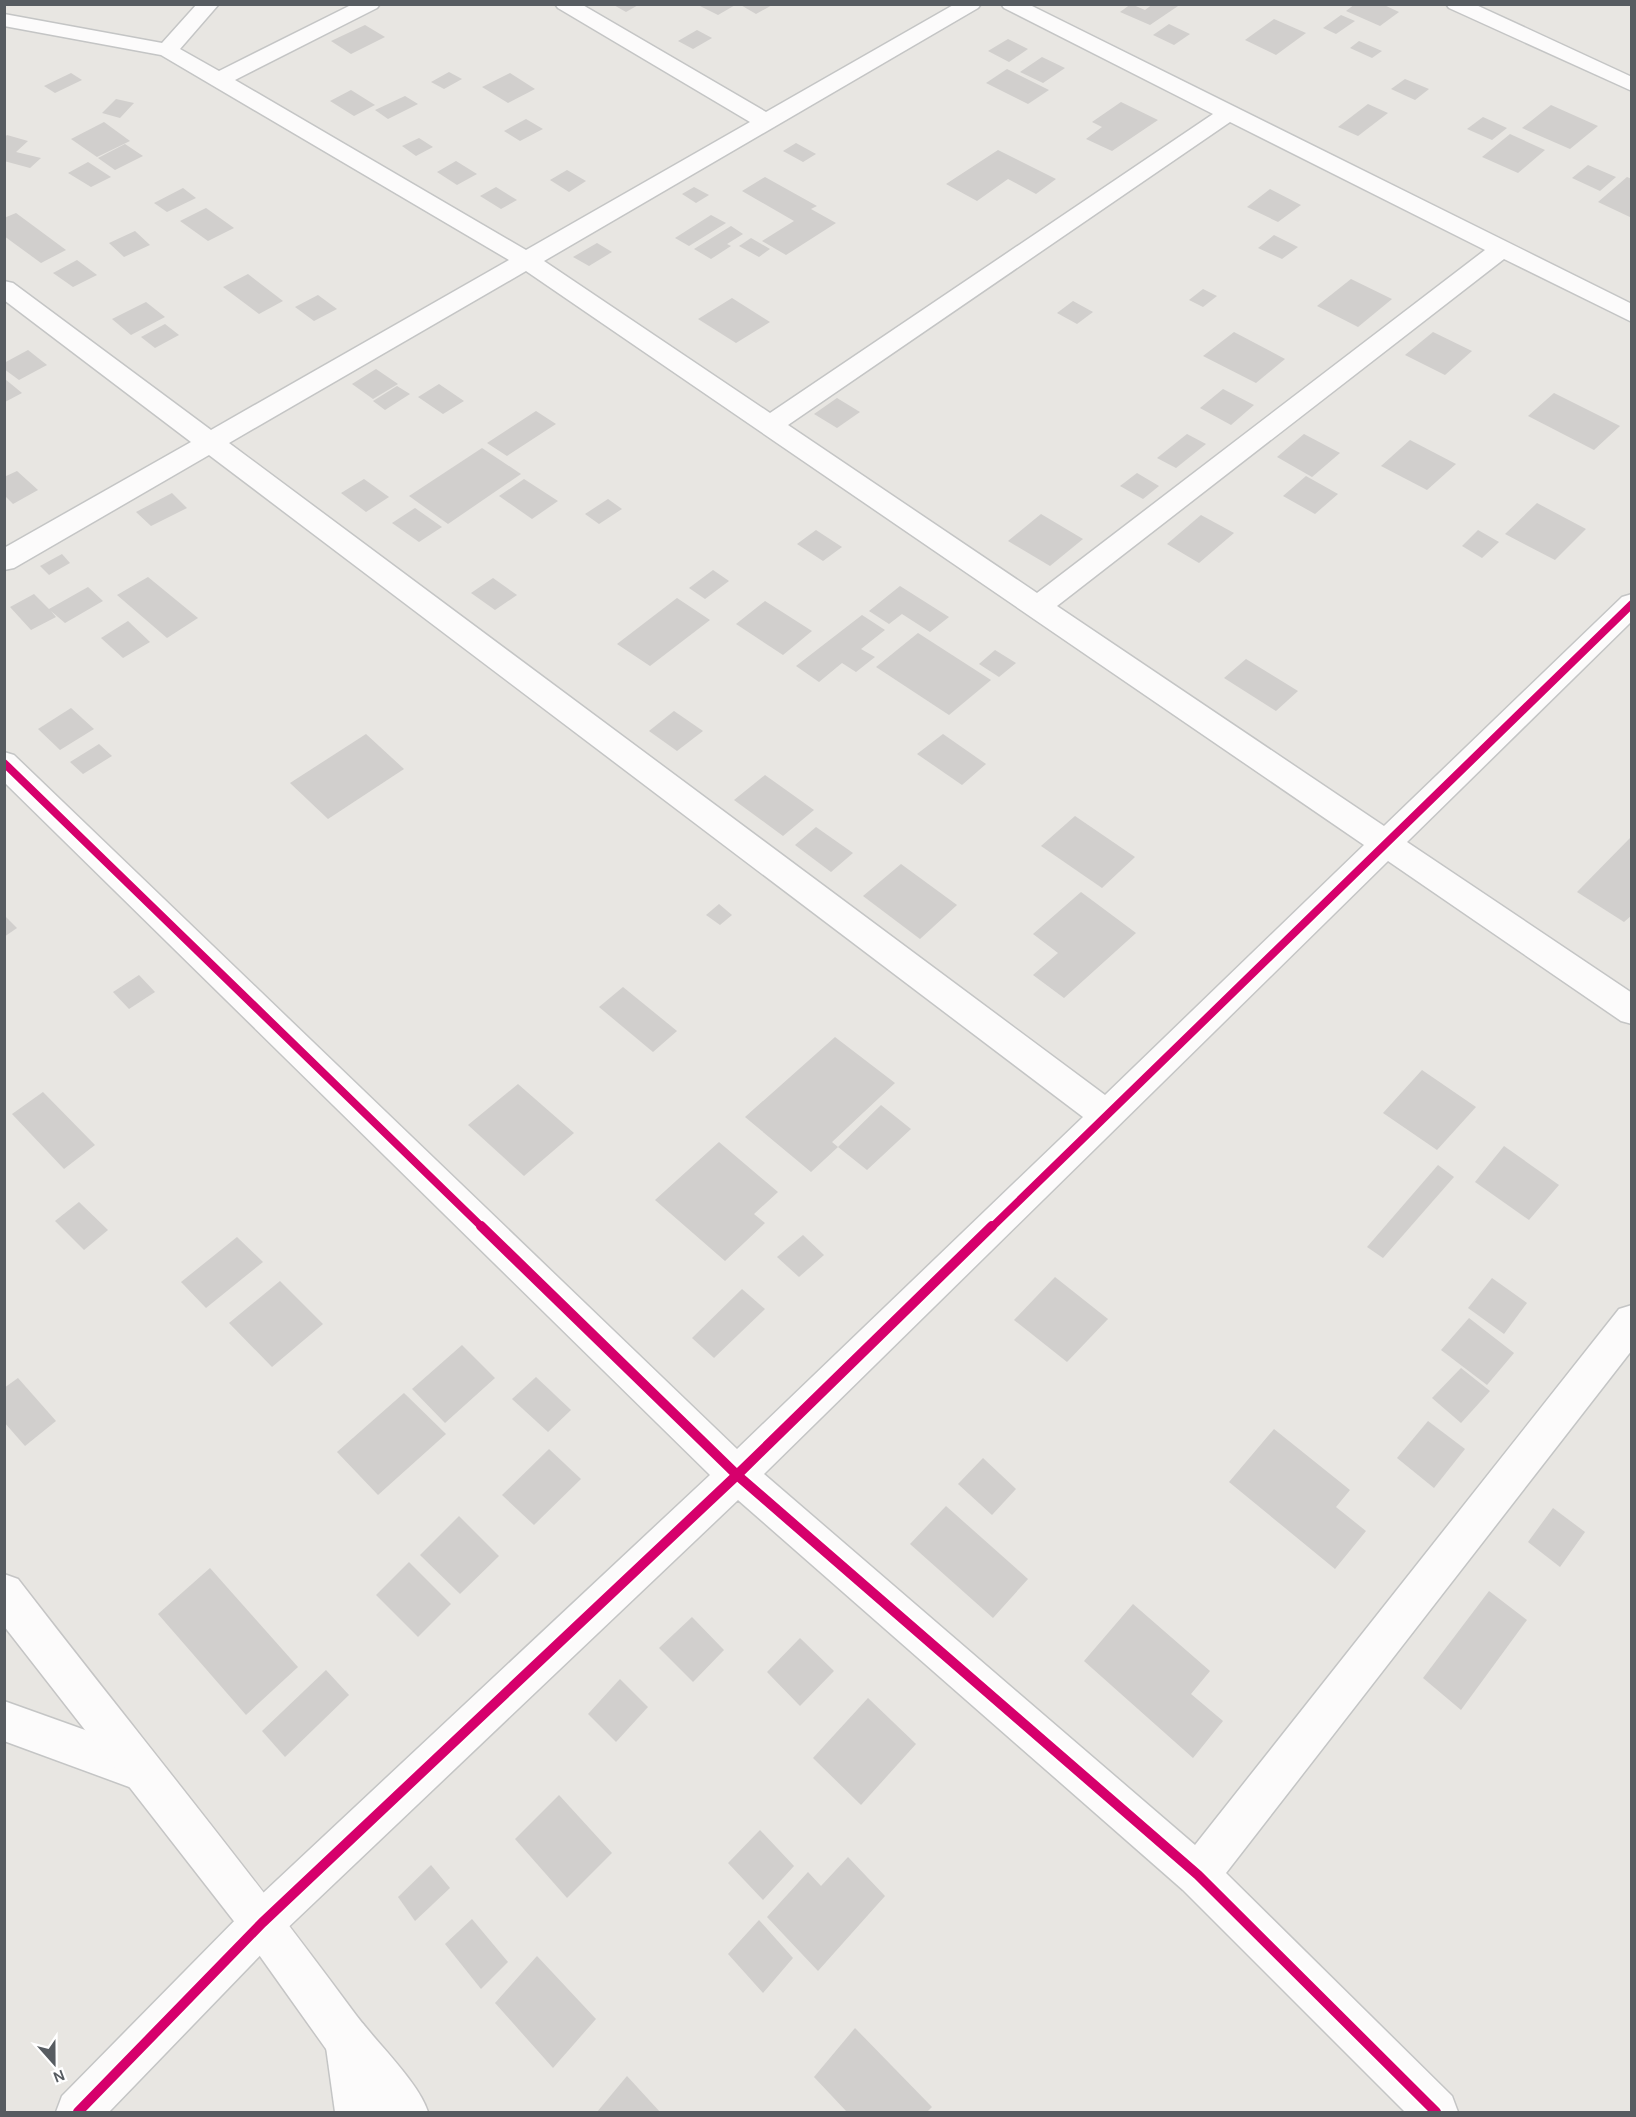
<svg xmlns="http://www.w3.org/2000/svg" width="1636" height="2117" font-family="Karla,sans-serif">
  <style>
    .building { fill: #d1cfcd }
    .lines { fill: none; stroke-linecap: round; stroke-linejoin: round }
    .street-casing { stroke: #c4c5c5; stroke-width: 3 }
    .secondary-casing { stroke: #c5c5c5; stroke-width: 3 }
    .street { fill: #fcfbfb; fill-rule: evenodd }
    .secondary { fill: #fcfbfb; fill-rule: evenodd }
    .cycleway-far1-casing { stroke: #fff; stroke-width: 12 }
    .cycleway-casing { stroke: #fff; stroke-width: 14 }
    .cycleway-far1 { stroke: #d6006c; stroke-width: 8 }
    .cycleway { stroke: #d6006c; stroke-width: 10 }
  </style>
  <rect width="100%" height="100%" fill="#e8e6e2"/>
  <g class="building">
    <path d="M612,4H640L626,12Z"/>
    <path d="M702,4H737L718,15L700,6Z"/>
    <path d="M739,4H774L756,14Z"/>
    <path d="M1131,4L1145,10L1153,4H1181L1150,25L1120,12Z"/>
    <path d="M1355,4H1382L1399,12L1380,26L1346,11Z"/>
    <path d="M1341,15L1355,21L1336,34L1323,28Z"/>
    <path d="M1274,19L1306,33L1276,55L1245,40Z"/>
    <path d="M1169,24L1190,34L1174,45L1153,35Z"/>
    <path d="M365,25L385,37L351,54L331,41Z"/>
    <path d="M697,30L712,38L693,49L678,41Z"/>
    <path d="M1008,39L1028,49L1009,62L988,51Z"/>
    <path d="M1359,41L1382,51L1372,58L1350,48Z"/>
    <path d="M1042,57L1065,68L1043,83L1020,72Z"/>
    <path d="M1007,69L1049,90L1028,104L986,83Z"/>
    <path d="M449,72L462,79L444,89L431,82Z"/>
    <path d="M71,73L82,80L55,93L44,86Z"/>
    <path d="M510,73L535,89L508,103L482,87Z"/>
    <path d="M1405,79L1429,89L1415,100L1391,89Z"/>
    <path d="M351,90L375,105L354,116L330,101Z"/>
    <path d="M405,96L418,104L388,119L375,110Z"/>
    <path d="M116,99L134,103L120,118L102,113Z"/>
    <path d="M1121,102L1158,120L1112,151L1086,139L1102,127L1092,122Z"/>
    <path d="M1368,104L1388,113L1358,136L1338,127Z"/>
    <path d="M1551,105L1598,126L1570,149L1522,128Z"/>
    <path d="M1483,117L1507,128L1492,140L1467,129Z"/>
    <path d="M526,119L543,129L520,141L504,131Z"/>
    <path d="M104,122L130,141L97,157L71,139Z"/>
    <path d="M1510,134L1545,150L1518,173L1482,157Z"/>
    <path d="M7,135L28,141L16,152L41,158L30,168L4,161V138Z"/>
    <path d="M419,138L433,147L416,156L402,146Z"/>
    <path d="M796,143L816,154L803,162L783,151Z"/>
    <path d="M125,144L143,156L115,170L98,158Z"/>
    <path d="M998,150L1056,179L1036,194L1008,179L977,201L946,184Z"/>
    <path d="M456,161L477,174L457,185L437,172Z"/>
    <path d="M88,162L111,177L91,187L68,173Z"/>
    <path d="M1588,165L1616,177L1600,191L1572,178Z"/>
    <path d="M567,170L586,181L569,192L550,180Z"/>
    <path d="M765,177L817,206L811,209L836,223L786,255L762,241L794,221L742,191Z"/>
    <path d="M1627,177L1632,179V218L1598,202Z"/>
    <path d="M496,187L517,200L501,209L480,196Z"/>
    <path d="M694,187L709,195L696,203L682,194Z"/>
    <path d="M183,188L196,198L167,212L154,203Z"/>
    <path d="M1270,189L1301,205L1278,222L1247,207Z"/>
    <path d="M206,208L234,228L208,241L180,221Z"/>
    <path d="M16,213L66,250L41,263L4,236V218Z"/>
    <path d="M711,215L726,223L689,246L675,238Z"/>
    <path d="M731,226L743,234L727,244L731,246L711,259L694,249Z"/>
    <path d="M135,231L150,245L124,257L109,243Z"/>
    <path d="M1274,235L1298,247L1282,259L1258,248Z"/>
    <path d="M751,238L770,249L759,257L739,246Z"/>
    <path d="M597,243L612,252L589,266L573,257Z"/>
    <path d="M77,260L97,275L73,287L53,273Z"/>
    <path d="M248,274L283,301L259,314L223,287Z"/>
    <path d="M1351,279L1392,299L1358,327L1317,306Z"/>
    <path d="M1203,289L1217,296L1203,307L1189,300Z"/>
    <path d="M318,295L337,309L314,321L295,307Z"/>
    <path d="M732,298L770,322L736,343L698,319Z"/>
    <path d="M1073,301L1093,312L1077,324L1057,313Z"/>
    <path d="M146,302L165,317L131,335L112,319Z"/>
    <path d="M165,324L179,335L155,348L141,337Z"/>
    <path d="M1234,332L1285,359L1256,383L1203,356Z"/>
    <path d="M1433,332L1472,351L1445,375L1405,355Z"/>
    <path d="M28,350L47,365L19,380L4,369V363Z"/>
    <path d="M376,369L398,384L373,399L352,384Z"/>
    <path d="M5,379L22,393L5,402Z"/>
    <path d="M439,384L464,401L443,414L418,397Z"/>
    <path d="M397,386L410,394L385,410L373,401Z"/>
    <path d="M1223,389L1254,405L1231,425L1200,408Z"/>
    <path d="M1554,393L1620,426L1594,450L1528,416Z"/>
    <path d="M837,398L860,412L837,428L814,414Z"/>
    <path d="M536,411L556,424L507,456L487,443Z"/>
    <path d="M1187,434L1206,444L1176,468L1157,458Z"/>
    <path d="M1304,434L1340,453L1312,477L1277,457Z"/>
    <path d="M1410,440L1456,464L1427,490L1381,466Z"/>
    <path d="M482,448L521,474L448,524L409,496Z"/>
    <path d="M17,471L38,490L13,504L4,495V477Z"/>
    <path d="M1137,473L1159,486L1143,499L1120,486Z"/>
    <path d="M1306,476L1338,494L1315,514L1283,496Z"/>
    <path d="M364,479L389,497L366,512L341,493Z"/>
    <path d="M524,479L558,501L532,519L499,496Z"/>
    <path d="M172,493L187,508L151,526L136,512Z"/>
    <path d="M608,499L622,509L599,524L585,514Z"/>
    <path d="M1537,503L1586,529L1555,560L1505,534Z"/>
    <path d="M415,508L442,527L419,542L392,523Z"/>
    <path d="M1041,514L1083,539L1050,566L1008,541Z"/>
    <path d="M1201,515L1234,533L1199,563L1167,544Z"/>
    <path d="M816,530L842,547L823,561L797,544Z"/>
    <path d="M1478,530L1499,542L1482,558L1462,546Z"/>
    <path d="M62,554L70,563L49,575L40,566Z"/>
    <path d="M713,570L729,581L705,599L689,588Z"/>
    <path d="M148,577L198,618L167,638L117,595Z"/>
    <path d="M493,578L517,595L495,610L471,593Z"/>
    <path d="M900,586L949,617L930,632L902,614L889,624L869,611Z"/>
    <path d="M88,587L103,601L65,623L51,611L56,617L31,630L10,607L34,594L49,609Z"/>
    <path d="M677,598L710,620L650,666L617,644Z"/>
    <path d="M765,601L812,631L783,655L736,624Z"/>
    <path d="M862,615L885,630L861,649L875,657L856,672L842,663L819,682L796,666Z"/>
    <path d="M128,621L150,642L123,658L101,638Z"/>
    <path d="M918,633L991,680L949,715L876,667Z"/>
    <path d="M995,650L1016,663L999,677L979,664Z"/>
    <path d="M1246,659L1298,691L1276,711L1224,678Z"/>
    <path d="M71,708L94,729L60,750L38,729Z"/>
    <path d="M674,711L703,731L677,751L649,731Z"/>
    <path d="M366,734L404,769L328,819L290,783Z"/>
    <path d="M943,734L986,764L962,785L917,754Z"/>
    <path d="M99,744L112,756L83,774L70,762Z"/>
    <path d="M765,775L814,810L783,836L734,800Z"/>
    <path d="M1075,816L1135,857L1102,888L1041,846Z"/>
    <path d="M816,827L853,853L831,872L795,845Z"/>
    <path d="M1632,836V915L1624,922L1577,892Z"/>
    <path d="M901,864L957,905L920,939L863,896Z"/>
    <path d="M1081,892L1136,933L1064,998L1033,975L1058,953L1033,934Z"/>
    <path d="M719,904L732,915L720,925L706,915Z"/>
    <path d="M4,915L17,928L4,937Z"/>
    <path d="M139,975L155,992L129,1009L113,992Z"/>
    <path d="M623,987L677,1031L653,1052L599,1007Z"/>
    <path d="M835,1037L895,1083L832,1142L838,1147L881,1105L911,1129L867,1170L838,1147L811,1172L745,1117Z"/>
    <path d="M1422,1070L1476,1107L1437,1150L1383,1113Z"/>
    <path d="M518,1084L574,1133L524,1176L468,1125Z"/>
    <path d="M43,1092L95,1145L64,1169L12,1114Z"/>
    <path d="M719,1142L778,1192L754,1214L765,1223L725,1261L655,1200Z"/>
    <path d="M1504,1146L1559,1185L1529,1220L1475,1182Z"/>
    <path d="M1438,1165L1454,1177L1383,1258L1367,1247Z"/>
    <path d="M79,1202L108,1230L84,1250L55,1221Z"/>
    <path d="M803,1235L824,1255L799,1277L777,1257Z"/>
    <path d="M237,1237L263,1262L206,1308L181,1282Z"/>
    <path d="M1055,1277L1108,1319L1067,1362L1014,1320Z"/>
    <path d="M1492,1278L1527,1303L1504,1334L1468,1308Z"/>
    <path d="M280,1281L323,1324L272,1367L229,1323Z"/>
    <path d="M742,1289L765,1309L714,1358L692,1338Z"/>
    <path d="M1469,1318L1514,1353L1487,1385L1441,1350Z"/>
    <path d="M462,1345L495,1378L445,1423L412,1389Z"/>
    <path d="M1461,1368L1490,1391L1461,1423L1432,1398Z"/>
    <path d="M536,1377L571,1410L548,1432L512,1399Z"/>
    <path d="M18,1378L56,1421L25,1446L4,1422V1388Z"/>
    <path d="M404,1393L446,1434L378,1495L337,1452Z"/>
    <path d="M1428,1421L1465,1449L1434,1488L1397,1458Z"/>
    <path d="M1274,1429L1350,1490L1336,1507L1366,1531L1335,1569L1229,1482Z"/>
    <path d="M549,1449L581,1479L534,1525L502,1495Z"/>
    <path d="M983,1458L1016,1489L992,1515L958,1484Z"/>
    <path d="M946,1506L1028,1579L993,1618L910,1544Z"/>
    <path d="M1553,1508L1585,1532L1560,1567L1528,1542Z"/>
    <path d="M459,1516L499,1556L460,1594L420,1555Z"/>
    <path d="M409,1562L451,1604L418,1637L376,1595Z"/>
    <path d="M210,1568L298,1667L246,1715L158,1614Z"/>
    <path d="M1489,1591L1527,1620L1461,1710L1423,1678Z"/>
    <path d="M1133,1604L1210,1671L1191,1694L1223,1721L1193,1758L1084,1661Z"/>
    <path d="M692,1617L724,1650L693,1682L659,1648Z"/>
    <path d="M800,1638L834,1671L800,1706L767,1672Z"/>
    <path d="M326,1670L349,1695L285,1757L262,1731Z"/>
    <path d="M620,1679L648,1707L616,1742L588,1714Z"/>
    <path d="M868,1698L916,1744L861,1805L813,1758Z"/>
    <path d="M559,1795L612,1853L567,1898L515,1839Z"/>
    <path d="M760,1830L794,1866L763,1900L728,1863Z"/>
    <path d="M848,1857L885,1896L818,1971L767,1917L808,1872L821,1886Z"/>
    <path d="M431,1865L450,1888L415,1921L398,1897Z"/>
    <path d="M472,1919L508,1962L481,1989L445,1944Z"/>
    <path d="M759,1920L793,1958L763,1993L728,1954Z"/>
    <path d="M537,1956L596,2019L553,2068L495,2003Z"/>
    <path d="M855,2028L932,2107L927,2112H847L814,2077Z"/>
    <path d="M627,2076L660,2112H597Z"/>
  </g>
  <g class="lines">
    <g class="street-casing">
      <g id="street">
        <path d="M197,4H219L180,49L219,71L353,4H380L377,8L235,80L526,250L750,122L558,8L555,4H581L766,112L955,4H981L978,8L544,261L770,413L1213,114L1004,8L1001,4H1028L1632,304V322L1504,259L1057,606L1384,826L1622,597L1632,594V621L1407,842L1632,993V1024L1621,1021L1388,861L764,1474L1195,1845L1619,1309L1632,1305V1350L1226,1873L1452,2096L1458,2112H1405L1183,1890L738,1500L277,1938L109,2112H56L62,2096L247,1908L710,1475L4,782V752L14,755L737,1449L1083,1117L209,455L14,568L4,570V548L191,442L4,300V281L13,283L211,430L509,260L161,55L4,26V14L162,43ZM1230,122L1485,250L1037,593L788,425ZM526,271L1364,845L1105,1095L229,443Z"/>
        <path d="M1446,4H1474L1632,77V91L1449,8Z"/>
        <path d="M4,1701L155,1755L161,1770L155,1785L140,1791L4,1741Z"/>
        <path d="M347,2018L363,2024L369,2040L379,2112H335L325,2040L331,2024Z"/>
      </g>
    </g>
    <g class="secondary-casing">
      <path id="secondary" d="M4,1574L18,1579C129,1723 245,1864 353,2011C373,2039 419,2082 428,2112H378L331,2056L247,1938L4,1626Z"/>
    </g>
    <use href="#street" class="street"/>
    <use href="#secondary" class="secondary"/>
    <g class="cycleway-far1-casing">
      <g id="cycleway-far1">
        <path d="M4,763L483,1228"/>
        <path d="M991,1228L1632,604"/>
      </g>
    </g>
    <g class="cycleway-casing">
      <g id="cycleway">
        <path d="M481,1226L737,1475L1198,1875L1436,2112"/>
        <path d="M78,2112L262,1923L737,1475L992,1226"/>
      </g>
    </g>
    <use href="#cycleway-far1" class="cycleway-far1"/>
    <use href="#cycleway" class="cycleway"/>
  </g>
  <rect width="1636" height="2117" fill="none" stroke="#575c61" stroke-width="12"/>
  <g transform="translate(54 2063) rotate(159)" stroke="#ffffff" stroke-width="4.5" paint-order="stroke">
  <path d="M0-4.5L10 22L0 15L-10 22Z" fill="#575c61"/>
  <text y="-9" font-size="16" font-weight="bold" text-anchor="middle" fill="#575c61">N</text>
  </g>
</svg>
